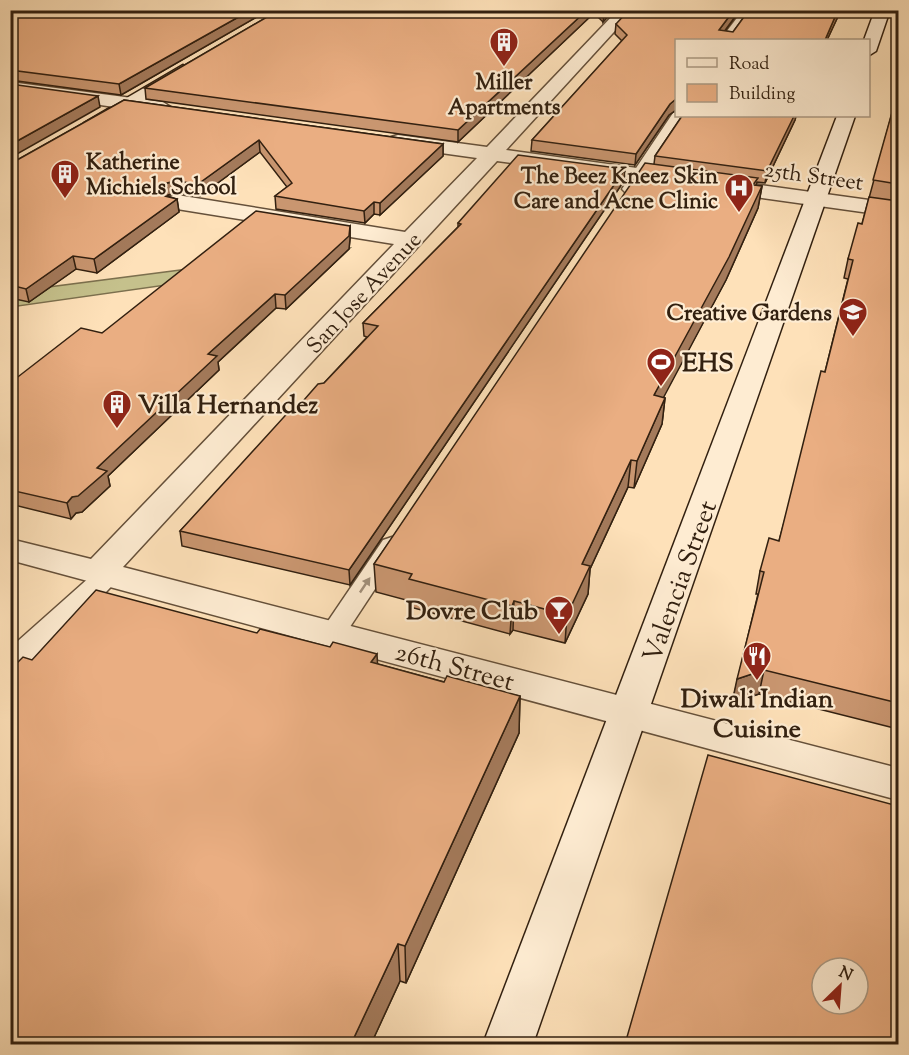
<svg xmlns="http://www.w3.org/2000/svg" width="909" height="1055" font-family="'Sorts Mill Goudy',serif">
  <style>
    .green { fill: #c5c18c; stroke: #7c704e; stroke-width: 1.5 }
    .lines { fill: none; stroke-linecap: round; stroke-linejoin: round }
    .lane-casing { stroke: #65503a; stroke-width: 3 }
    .street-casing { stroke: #65503a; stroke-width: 3 }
    .secondary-casing { stroke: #322010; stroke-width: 3 }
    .lane { fill: #feecd2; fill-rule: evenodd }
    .street { fill: #feecd2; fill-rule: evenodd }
    .secondary { fill: #feecd2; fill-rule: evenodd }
    .wall { fill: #c99670; stroke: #322010; stroke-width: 1.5 }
    .shaded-wall { fill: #a47a5b; stroke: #322010; stroke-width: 1.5 }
    .building { fill: #eaae82; stroke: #322010; stroke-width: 1.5; fill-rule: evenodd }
    .oneway { fill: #a2907b }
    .labels { text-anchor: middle; stroke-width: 4.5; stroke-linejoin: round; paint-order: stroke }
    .far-poi-label { font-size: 22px; font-weight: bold; fill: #322010; stroke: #feecd2; text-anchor: end }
    .far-street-label { font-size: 22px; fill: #322010; stroke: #feecd2 }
    .poi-label { font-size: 26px; font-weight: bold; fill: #322010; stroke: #feecd2; text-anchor: start }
    .street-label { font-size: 26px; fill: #322010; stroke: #feecd2 }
  </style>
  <rect width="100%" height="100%" fill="#fee1b9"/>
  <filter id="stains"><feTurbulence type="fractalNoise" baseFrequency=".00333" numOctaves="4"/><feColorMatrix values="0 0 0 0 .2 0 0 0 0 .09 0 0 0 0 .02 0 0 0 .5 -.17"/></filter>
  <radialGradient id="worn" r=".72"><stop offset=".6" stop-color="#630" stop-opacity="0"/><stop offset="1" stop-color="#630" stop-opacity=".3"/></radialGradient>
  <path class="green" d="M350,248L336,261L11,307L10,292Z"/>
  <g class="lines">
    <g class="lane-casing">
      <g id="lane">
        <path d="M743,10H754L732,40H720Z"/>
        <path d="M676,112V116H685L638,189L635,192H625L622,189L673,113Z"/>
        <path d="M392,537L401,540L404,545L342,639L333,642L324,639L320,633L324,627L383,540Z"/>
        <path d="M109,566L118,568L122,574L118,580C92,605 43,662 10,671V648L100,568Z"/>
      </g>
    </g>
    <g class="street-casing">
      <g id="street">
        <path d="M618,10H634L506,150L898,204V217L497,161L123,567L898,768V800L10,560V539L91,559L394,244L177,209L169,207L166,202L169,197L177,195L405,232L477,158L398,147L391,145L388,141L391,137L398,135L487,147Z"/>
        <path d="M10,82L163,102L172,108L163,114L10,92Z"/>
      </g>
    </g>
    <g class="secondary-casing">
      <g id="secondary">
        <path d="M875,10H890L876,51L868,56V40H864Z"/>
        <path d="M183,65L192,70L189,74L100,127L93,129L84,123Z"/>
        <path d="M837,116H855L533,1044H483Z"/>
      </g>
    </g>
    <use href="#lane" class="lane"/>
    <use href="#street" class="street"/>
    <use href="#secondary" class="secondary"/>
  </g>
  <g class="wall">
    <path d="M10,10H269L121,95L10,80Z"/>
    <path d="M279,10H614L603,22L594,13L458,142L146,99L145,88Z"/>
    <path d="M740,10L725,31L733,32L749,10H841L827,40H676V110L669,115L635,165L531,151L532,140L622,41L615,34L616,24Z"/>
    <path d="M898,91V729L759,694L732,703L758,594H756L760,571L779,541L825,372L848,279L844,278L848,259L862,224Z"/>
    <path d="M124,100L443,144V156L380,215L374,214L365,223L276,209L275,196L287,187L260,152L200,196L177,193L168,195L167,196L177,199L179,212L97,273L76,269L29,302L10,298V164Z"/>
    <path d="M682,116H796L795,120L765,183L757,182L756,185L762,186L758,208L726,280L663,397L665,398L662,424L634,488L628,487L590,569L588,594L565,643L513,630L510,634L410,607V601L376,592L374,564L654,164L655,156Z"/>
    <path d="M625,169L624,181L350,585L182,546L180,531L297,408L324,383L367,337L364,336L363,323L458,227V223Z"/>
    <path d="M350,226V239L349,249L286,309L276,308L218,362L219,370L108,476L110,486L82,512L76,513L71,519L10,504V383L102,333Z"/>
    <path d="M257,633L377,664L444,682L520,696L519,733L406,983L400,981L371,1044H10L32,660Z"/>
  </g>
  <g class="shaded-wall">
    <path d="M251,10H269L121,95L119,84Z"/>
    <path d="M587,10H594V13L458,142V130Z"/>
    <path d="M606,10H614L603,22L604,13Z"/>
    <path d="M734,10H740L718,40L719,30Z"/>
    <path d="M838,10H841L827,40H825Z"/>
    <path d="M98,96L100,107L10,158V145Z"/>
    <path d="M676,99V110L669,115L635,165L636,154L670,104Z"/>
    <path d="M793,116H796L795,120L765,183L767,171Z"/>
    <path d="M259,140L260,152L200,196L198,184Z"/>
    <path d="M443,144V156L380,215V203Z"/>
    <path d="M625,169L624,181L350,585L349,570Z"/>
    <path d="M176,181L177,193L168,195L164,201L162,189L167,183Z"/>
    <path d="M762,186L758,208L726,280L651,421L654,395Z"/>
    <path d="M177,199L179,212L97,273L94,259Z"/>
    <path d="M374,202V214L365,223L364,211Z"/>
    <path d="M350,226V239L349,249L286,309L285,295Z"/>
    <path d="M73,256L76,269L29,302L26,289Z"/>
    <path d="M275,294L276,308L218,362L219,370L108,476L110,486L82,512L76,513L71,519L67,503L97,468L208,354Z"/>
    <path d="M665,398L662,424L634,488L637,461Z"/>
    <path d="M631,460L628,487L590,569L588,594L565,643L567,615L582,564Z"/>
    <path d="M12,571L17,588L10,594V573Z"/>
    <path d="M514,601L513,630L510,634L512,606Z"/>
    <path d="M377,654L379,690L371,662Z"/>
    <path d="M764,670L759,694L732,703L737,679Z"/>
    <path d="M520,696L519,733L406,983L405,946Z"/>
    <path d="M398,944L400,981L371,1044H351Z"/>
  </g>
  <g class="building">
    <path d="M10,10H251L119,84L10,70Z"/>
    <path d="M279,10H587L458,130L145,88Z"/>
    <path d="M629,10H734L719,30L733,32L749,10H838L825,40H676V99L670,104L636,154L532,140L627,35L616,24Z"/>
    <path d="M10,84L98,96L10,145Z"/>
    <path d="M898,91V184L873,180Z"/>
    <path d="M124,100L443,144L380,203L374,202L364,211L275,196L292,183L259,140L198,184L176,181L167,183L162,189L165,196L177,199L94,259L73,256L26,289L10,285V164Z"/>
    <path d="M682,116H794L767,171L655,156Z"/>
    <path d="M518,155L625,169L349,570L180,531L293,407L297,408L318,384L324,383L378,326L363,323L461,224L458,223Z"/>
    <path d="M645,163L758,178L753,185L762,186L729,257L654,395L665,398L637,461L631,460L582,564L590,566L567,615L514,601L512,606L409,579L412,574L374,564Z"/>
    <path d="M869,197L898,201V703L764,670L737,679L764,572L760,571L769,538L779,541L821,371L825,372L853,260L848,259L858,223L862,224Z"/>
    <path d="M256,211L350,226L349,236L285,295L275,294L208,354L217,356L97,468L107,471L78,496L72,497L67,503L10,490V383L81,328L102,333Z"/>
    <path d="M96,590L257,633L260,629L330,647L333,642L377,654L371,662L444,682L447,676L520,696L405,946L398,944L351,1044H10V670L23,657L32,660Z"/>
    <path d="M708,755L898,806V1044H625ZM822,968H858V1004H822Z"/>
  </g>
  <defs><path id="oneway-solid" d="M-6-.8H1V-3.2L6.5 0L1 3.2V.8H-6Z" transform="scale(1.5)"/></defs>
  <use class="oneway" href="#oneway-solid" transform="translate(365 585) rotate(-56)"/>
  <defs>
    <g id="building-pin" transform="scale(1.5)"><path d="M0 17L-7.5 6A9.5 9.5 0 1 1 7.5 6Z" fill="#8f2418" stroke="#feecd2"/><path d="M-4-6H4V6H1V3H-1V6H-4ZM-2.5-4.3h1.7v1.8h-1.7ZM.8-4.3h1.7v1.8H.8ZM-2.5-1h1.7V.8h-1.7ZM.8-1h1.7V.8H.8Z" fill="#fff"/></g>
    <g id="hospital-pin" transform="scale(1.5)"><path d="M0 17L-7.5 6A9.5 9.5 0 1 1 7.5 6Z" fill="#8f2418" stroke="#feecd2"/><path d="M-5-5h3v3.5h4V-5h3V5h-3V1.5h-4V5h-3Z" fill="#fff"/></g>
    <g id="school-pin" transform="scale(1.5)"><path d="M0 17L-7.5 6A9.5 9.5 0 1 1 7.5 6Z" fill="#8f2418" stroke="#feecd2"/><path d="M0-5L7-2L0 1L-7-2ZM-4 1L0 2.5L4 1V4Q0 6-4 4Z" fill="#fff"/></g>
    <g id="stadium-pin" transform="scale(1.5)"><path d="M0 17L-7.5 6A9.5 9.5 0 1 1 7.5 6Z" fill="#8f2418" stroke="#feecd2"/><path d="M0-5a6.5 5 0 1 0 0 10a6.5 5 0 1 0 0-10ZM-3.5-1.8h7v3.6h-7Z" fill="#fff"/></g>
    <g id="bar-pin" transform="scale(1.5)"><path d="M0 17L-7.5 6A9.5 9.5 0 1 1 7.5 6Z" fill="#8f2418" stroke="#feecd2"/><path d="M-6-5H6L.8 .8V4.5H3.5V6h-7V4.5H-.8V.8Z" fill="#fff"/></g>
    <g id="restaurant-pin" transform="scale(1.5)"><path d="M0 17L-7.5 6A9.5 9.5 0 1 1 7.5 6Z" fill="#8f2418" stroke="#feecd2"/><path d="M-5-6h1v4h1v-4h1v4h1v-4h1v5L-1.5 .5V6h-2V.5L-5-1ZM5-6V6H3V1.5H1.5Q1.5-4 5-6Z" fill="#fff"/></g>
  </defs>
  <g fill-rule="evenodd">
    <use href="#building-pin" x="504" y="42"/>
    <use href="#building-pin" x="65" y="174"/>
    <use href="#hospital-pin" x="739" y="188"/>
    <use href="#school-pin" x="853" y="312"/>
    <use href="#stadium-pin" x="661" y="362"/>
    <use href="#building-pin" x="117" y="404"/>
    <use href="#bar-pin" x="559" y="610"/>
    <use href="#restaurant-pin" x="757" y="656"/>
  </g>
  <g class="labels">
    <g class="far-poi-label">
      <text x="504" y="89" text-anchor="middle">Miller<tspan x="504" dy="25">Apartments</tspan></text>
      <text x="86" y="169" text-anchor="start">Katherine<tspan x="86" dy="25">Michiels School</tspan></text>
      <text x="718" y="183">The Beez Kneez Skin<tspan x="718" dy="25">Care and Acne Clinic</tspan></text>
      <text x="832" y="320">Creative Gardens</text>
    </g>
    <g class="far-street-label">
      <text transform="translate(814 175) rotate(8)" y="8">25th Street</text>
      <text transform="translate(363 292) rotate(-47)" y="8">San Jose Avenue</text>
    </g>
    <g class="poi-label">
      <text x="682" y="371">EHS</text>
      <text x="138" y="413">Villa Hernandez</text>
      <text x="538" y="619" text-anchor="end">Dovre Club</text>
      <text x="757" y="707" text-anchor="middle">Diwali Indian<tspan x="757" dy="30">Cuisine</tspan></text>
    </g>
    <g class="street-label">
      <text transform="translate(679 581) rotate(-70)" y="9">Valencia Street</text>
      <text transform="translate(455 666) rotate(15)" y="9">26th Street</text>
    </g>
  </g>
  <rect width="909" height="1055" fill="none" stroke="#fee1b9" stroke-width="36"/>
  <rect x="12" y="12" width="885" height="1031" fill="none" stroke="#322010" stroke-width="3"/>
  <rect x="18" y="18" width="873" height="1019" fill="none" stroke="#322010" stroke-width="1.5"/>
  <rect x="675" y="39" width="195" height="78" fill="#feecd2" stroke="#ac9a84" stroke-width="1.5"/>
  <rect x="687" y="58" width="30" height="9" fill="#feecd2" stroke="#ac9a84" stroke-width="1.5"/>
  <text x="729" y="69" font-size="18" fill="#322010">Road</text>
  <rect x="687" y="84" width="30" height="18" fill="#eaae82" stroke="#ac9a84" stroke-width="1.5"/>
  <text x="729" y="99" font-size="18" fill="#322010">Building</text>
  <g transform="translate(840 986) rotate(25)"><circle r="28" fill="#feecd2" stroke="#ac9a84" stroke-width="1.5"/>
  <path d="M0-4.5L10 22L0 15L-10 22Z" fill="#8f2418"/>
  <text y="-9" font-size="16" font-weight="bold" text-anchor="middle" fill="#322010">N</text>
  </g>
  <rect width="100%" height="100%" filter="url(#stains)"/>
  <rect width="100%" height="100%" fill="url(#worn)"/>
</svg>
